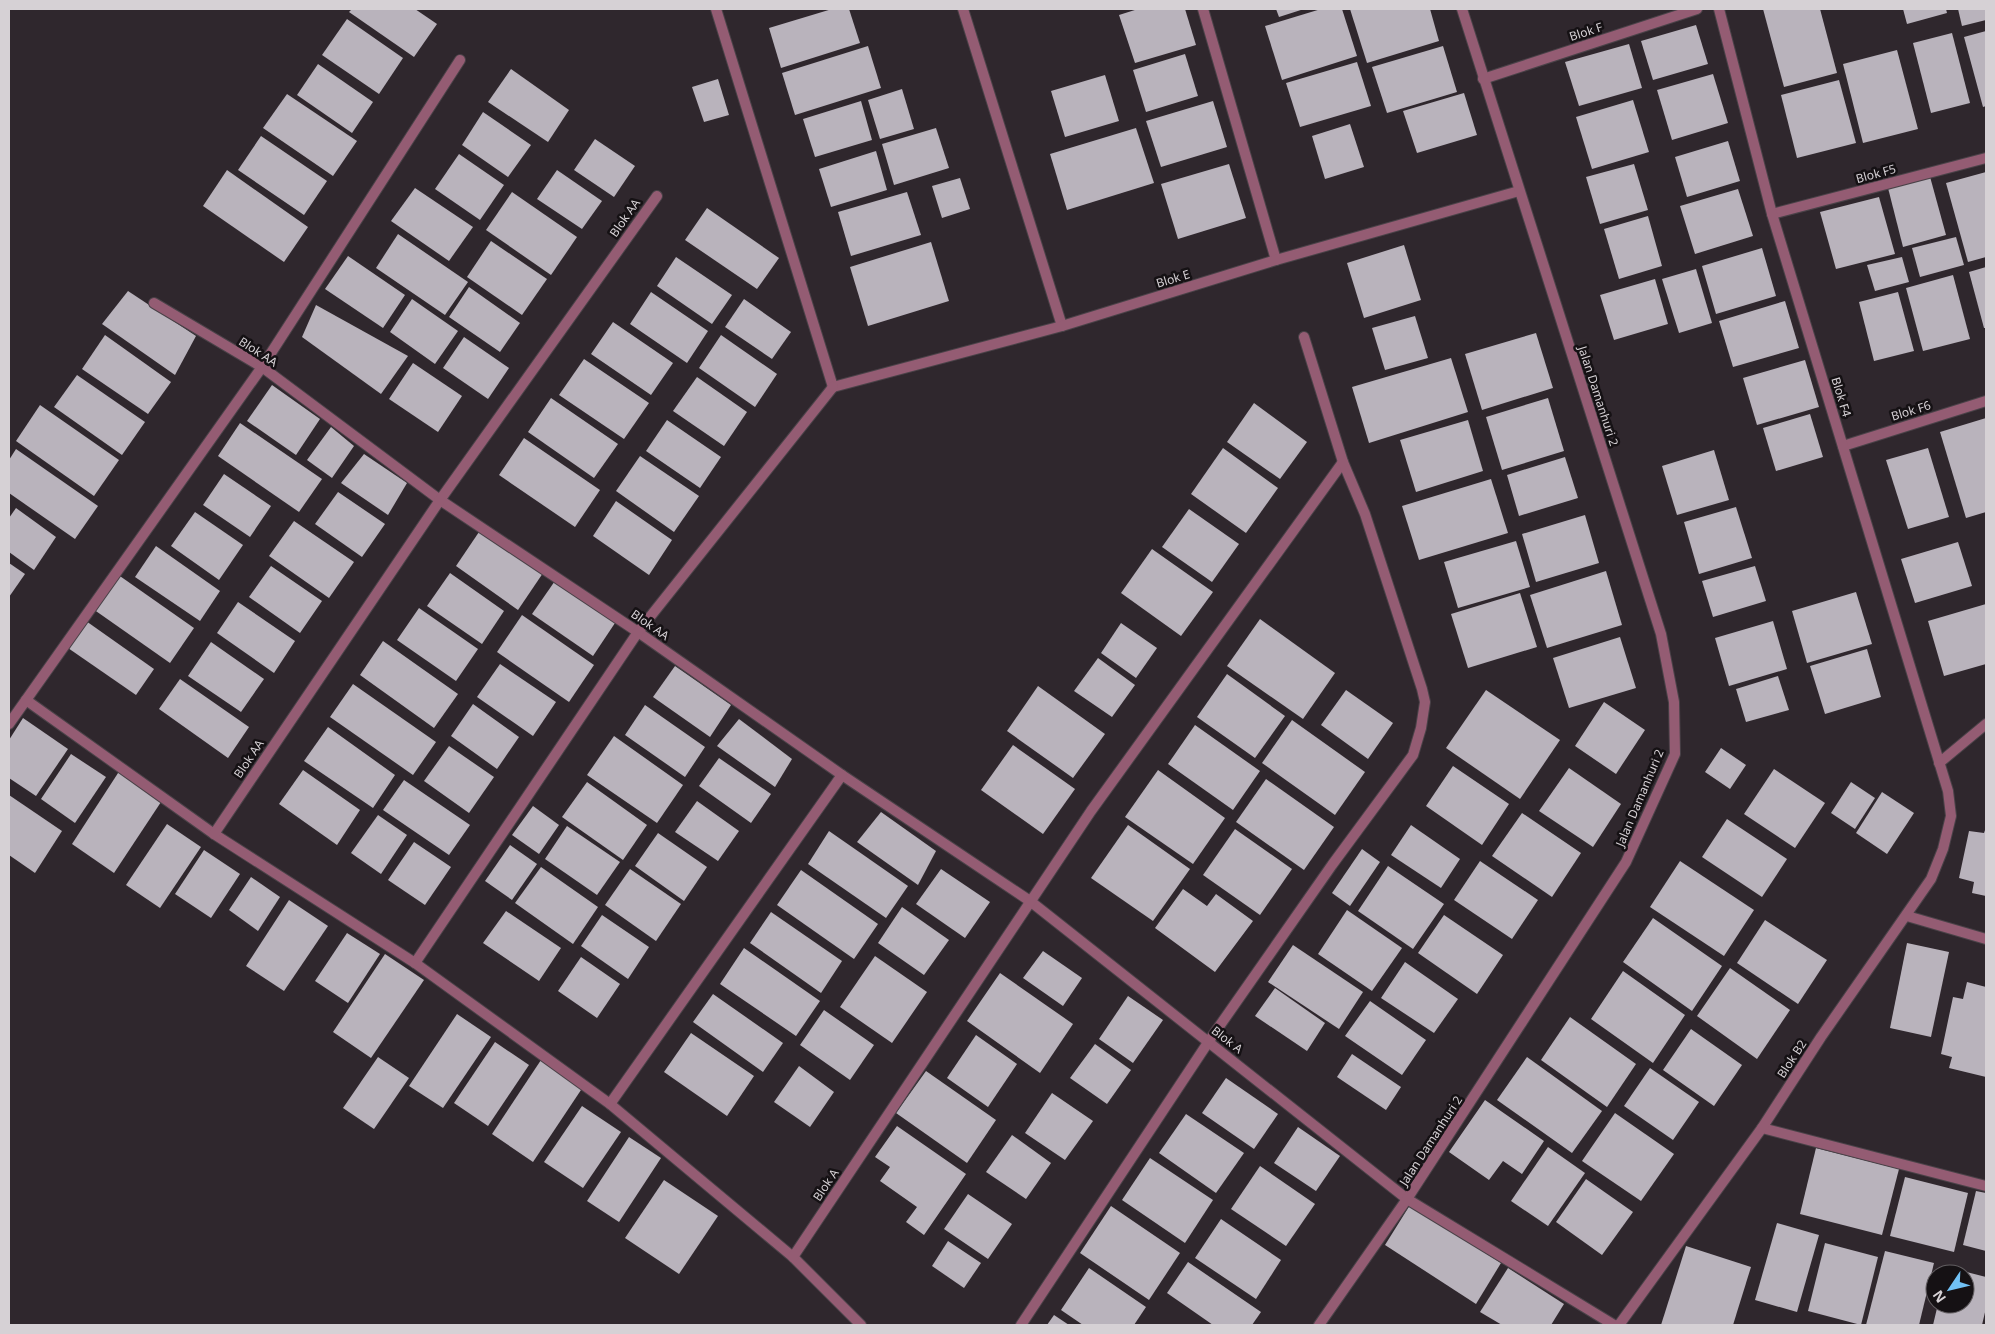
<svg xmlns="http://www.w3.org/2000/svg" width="1995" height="1334" font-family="'Noto Sans',sans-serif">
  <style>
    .building { fill: #b9b3bc }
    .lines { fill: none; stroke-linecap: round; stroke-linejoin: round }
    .street-casing { stroke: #4a4248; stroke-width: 12 }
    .street { stroke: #945c73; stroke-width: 10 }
    .labels { text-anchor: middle; stroke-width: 5; stroke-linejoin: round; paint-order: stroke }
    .street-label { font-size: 12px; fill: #d6d1d5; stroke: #151114 }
  </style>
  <rect width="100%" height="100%" fill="#2f272d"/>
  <g class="building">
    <path d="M352,9H415L437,24L414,57L349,12Z"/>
    <path d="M832,9H849L860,43L781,68L769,28Z"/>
    <path d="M1138,9H1185L1196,45L1135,63L1119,15Z"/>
    <path d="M1276,9H1304L1279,17Z"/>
    <path d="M1321,9H1342L1357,56L1282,80L1265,26Z"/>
    <path d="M1350,9H1430L1439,41L1367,63Z"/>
    <path d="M1763,9H1820L1837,73L1784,87Z"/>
    <path d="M1903,9H1946L1947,13L1907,24Z"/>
    <path d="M1958,9H1986V20L1962,26Z"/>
    <path d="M347,19L403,58L379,94L322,55Z"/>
    <path d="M1696,25L1708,64L1653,80L1641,41Z"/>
    <path d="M1986,31V106L1983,107L1964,37Z"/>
    <path d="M1952,33L1970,103L1931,113L1913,43Z"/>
    <path d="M1629,44L1642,88L1579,106L1565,62Z"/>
    <path d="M868,46L881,88L795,115L782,73Z"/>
    <path d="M1443,46L1457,92L1387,113L1372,67Z"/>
    <path d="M1897,50L1918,129L1863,143L1843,64Z"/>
    <path d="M1185,54L1198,96L1146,112L1133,70Z"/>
    <path d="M1357,62L1371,106L1300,127L1286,83Z"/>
    <path d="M318,64L373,102L352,133L297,95Z"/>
    <path d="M511,69L569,110L548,142L488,102Z"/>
    <path d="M1713,74L1728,123L1672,140L1657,90Z"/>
    <path d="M1105,75L1119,121L1065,137L1051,91Z"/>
    <path d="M718,79L729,115L704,122L692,87Z"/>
    <path d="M1839,80L1856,143L1797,158L1781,95Z"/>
    <path d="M902,89L914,129L880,139L868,100Z"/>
    <path d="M1464,93L1477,135L1417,153L1403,111Z"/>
    <path d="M287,94L357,141L333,176L263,128Z"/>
    <path d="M1633,100L1649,152L1592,169L1576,117Z"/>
    <path d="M861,101L872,140L815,157L803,119Z"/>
    <path d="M1213,101L1227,147L1161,167L1146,121Z"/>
    <path d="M483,112L531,145L508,177L462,145Z"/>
    <path d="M1350,124L1364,167L1325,179L1312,136Z"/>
    <path d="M936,128L949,168L894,185L882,144Z"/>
    <path d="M1136,128L1154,183L1067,210L1050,154Z"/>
    <path d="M261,136L327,181L304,215L238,170Z"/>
    <path d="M595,139L635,166L614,197L574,170Z"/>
    <path d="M1728,141L1740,181L1687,197L1675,157Z"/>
    <path d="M876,151L887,190L831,207L819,169Z"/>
    <path d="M459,154L504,185L480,220L435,189Z"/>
    <path d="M1229,164L1246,218L1178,239L1161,184Z"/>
    <path d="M1634,164L1648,210L1600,224L1586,177Z"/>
    <path d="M227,170L308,227L284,262L203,206Z"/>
    <path d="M557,170L602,201L582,229L537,199Z"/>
    <path d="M1986,172V257L1968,262L1946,183Z"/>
    <path d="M1929,173L1946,235L1903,247L1887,184Z"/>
    <path d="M960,178L970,209L942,218L932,186Z"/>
    <path d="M415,188L473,227L449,261L391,221Z"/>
    <path d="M1738,189L1753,236L1695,254L1680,206Z"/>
    <path d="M512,192L577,237L551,275L486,230Z"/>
    <path d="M907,192L921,235L851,256L838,212Z"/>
    <path d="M1879,197L1895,254L1836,269L1820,212Z"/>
    <path d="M707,208L779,258L757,289L685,240Z"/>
    <path d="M1648,216L1662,266L1619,279L1604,229Z"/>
    <path d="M398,234L468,282L445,315L376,268Z"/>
    <path d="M1956,237L1964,265L1920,277L1912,248Z"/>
    <path d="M491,241L547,279L522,315L467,277Z"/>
    <path d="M931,242L949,301L868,326L850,267Z"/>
    <path d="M1404,245L1421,300L1364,318L1347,263Z"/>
    <path d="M1762,248L1776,296L1716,314L1702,266Z"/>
    <path d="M348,256L405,295L383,328L325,289Z"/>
    <path d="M676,257L732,295L712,324L657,286Z"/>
    <path d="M1902,257L1909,282L1875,291L1867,265Z"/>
    <path d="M1986,267V328H1984L1969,272Z"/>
    <path d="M1696,269L1712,323L1679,333L1662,279Z"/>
    <path d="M1953,275L1970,339L1923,351L1906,288Z"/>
    <path d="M1655,279L1668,324L1614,340L1600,295Z"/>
    <path d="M469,287L520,323L500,352L449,317Z"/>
    <path d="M128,291L196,336L175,375L102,324Z"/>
    <path d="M651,292L708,331L687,363L630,324Z"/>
    <path d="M1898,292L1914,351L1874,361L1859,302Z"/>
    <path d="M412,299L458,331L435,364L390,332Z"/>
    <path d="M744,299L791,332L772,359L725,327Z"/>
    <path d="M1785,301L1799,348L1733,367L1719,321Z"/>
    <path d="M316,305L408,356L381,394L302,337Z"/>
    <path d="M1415,316L1428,358L1385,370L1372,328Z"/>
    <path d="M613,322L673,363L651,395L591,354Z"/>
    <path d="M1536,333L1553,388L1482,410L1465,354Z"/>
    <path d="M105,335L171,382L148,414L82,369Z"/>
    <path d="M721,335L777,374L755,407L699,368Z"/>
    <path d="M464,337L509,368L488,399L443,368Z"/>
    <path d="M1451,358L1468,412L1369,443L1352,387Z"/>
    <path d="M584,359L649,403L624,439L559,395Z"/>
    <path d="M1805,360L1819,407L1757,425L1743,378Z"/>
    <path d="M413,363L462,396L438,432L389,399Z"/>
    <path d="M77,375L145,422L122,455L54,407Z"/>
    <path d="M697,377L747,412L724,446L673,411Z"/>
    <path d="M272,385L320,419L296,455L247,421Z"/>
    <path d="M551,398L618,444L594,478L528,432Z"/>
    <path d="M1548,398L1564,451L1502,470L1486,417Z"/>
    <path d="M1254,403L1307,442L1280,479L1227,442Z"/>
    <path d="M40,405L119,460L94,496L16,441Z"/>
    <path d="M1810,414L1823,457L1776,471L1763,428Z"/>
    <path d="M1986,418V512L1966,518L1940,432Z"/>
    <path d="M667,420L721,457L700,488L646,451Z"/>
    <path d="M1468,420L1483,471L1416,492L1400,440Z"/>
    <path d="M240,423L322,479L299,512L218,456Z"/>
    <path d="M331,427L354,446L332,478L307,460Z"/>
    <path d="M524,438L600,490L575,527L499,475Z"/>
    <path d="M1223,448L1278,488L1246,533L1191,494Z"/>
    <path d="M1928,448L1949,517L1908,529L1886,460Z"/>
    <path d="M16,449L98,506L75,539L9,493V460Z"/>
    <path d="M1714,450L1729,500L1677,515L1662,466Z"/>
    <path d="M364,454L407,483L388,515L341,483Z"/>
    <path d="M640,456L699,496L674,532L616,491Z"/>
    <path d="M1565,457L1578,498L1519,516L1507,475Z"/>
    <path d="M224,474L271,506L250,537L203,505Z"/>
    <path d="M1491,479L1508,533L1419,560L1402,506Z"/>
    <path d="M338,492L385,524L362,557L315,524Z"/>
    <path d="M616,501L672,540L649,575L593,536Z"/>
    <path d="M1736,507L1752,558L1699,574L1684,522Z"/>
    <path d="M16,508L56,537L34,570L9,552V518Z"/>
    <path d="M1189,509L1239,544L1212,582L1162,547Z"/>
    <path d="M195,512L243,545L219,580L171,546Z"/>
    <path d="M1585,515L1599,563L1536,582L1522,534Z"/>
    <path d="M294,521L354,562L329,598L269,556Z"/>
    <path d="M481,529L543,573L518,610L456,566Z"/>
    <path d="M1516,541L1530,587L1458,608L1444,562Z"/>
    <path d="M1958,542L1972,586L1915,603L1901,559Z"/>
    <path d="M156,546L220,591L200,621L135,577Z"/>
    <path d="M1152,549L1213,592L1181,636L1121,593Z"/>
    <path d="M9,563L25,574L9,597Z"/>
    <path d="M271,566L322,601L300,633L249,597Z"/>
    <path d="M1755,566L1766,601L1713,617L1702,581Z"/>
    <path d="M1606,571L1622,625L1547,648L1530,595Z"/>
    <path d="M450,573L504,611L482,644L427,606Z"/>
    <path d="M117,574L194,628L170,663L93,609Z"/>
    <path d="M557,578L617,620L593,656L532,614Z"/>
    <path d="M1856,592L1872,644L1807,663L1792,611Z"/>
    <path d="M1520,593L1537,647L1468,668L1451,614Z"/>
    <path d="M238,602L295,641L274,673L217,633Z"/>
    <path d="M1986,604V664L1944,676L1928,621Z"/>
    <path d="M419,608L478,649L456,681L397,640Z"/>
    <path d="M522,615L594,665L569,702L497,652Z"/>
    <path d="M1260,619L1335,673L1303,719L1227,666Z"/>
    <path d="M86,621L154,669L136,695L68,648Z"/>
    <path d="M1773,621L1787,669L1729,686L1715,638Z"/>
    <path d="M1121,623L1157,648L1136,678L1101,653Z"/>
    <path d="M1620,637L1636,688L1569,708L1553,658Z"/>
    <path d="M383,641L458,694L434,728L360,675Z"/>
    <path d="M211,642L264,679L241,712L188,676Z"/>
    <path d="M1867,649L1881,697L1825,714L1810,666Z"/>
    <path d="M1098,658L1135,685L1112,717L1074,691Z"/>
    <path d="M500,664L556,702L533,736L477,697Z"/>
    <path d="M675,666L731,705L710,737L653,697Z"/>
    <path d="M1227,674L1285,716L1255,758L1197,717Z"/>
    <path d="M1778,676L1789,710L1746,722L1736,689Z"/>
    <path d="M180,679L249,727L228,758L159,709Z"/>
    <path d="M353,684L436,742L413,775L330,717Z"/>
    <path d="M1038,686L1105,734L1073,778L1007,731Z"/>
    <path d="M1346,690L1393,723L1368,759L1321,725Z"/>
    <path d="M1486,690L1560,740L1520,799L1446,748Z"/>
    <path d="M1604,702L1645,730L1616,774L1575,746Z"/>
    <path d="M473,704L519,737L497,769L451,736Z"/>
    <path d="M645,705L705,747L685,777L625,735Z"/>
    <path d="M23,718L68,749L36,796L9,778V740Z"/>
    <path d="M739,719L792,759L775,787L717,746Z"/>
    <path d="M1292,720L1365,772L1335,815L1262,763Z"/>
    <path d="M1195,725L1260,771L1233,810L1168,764Z"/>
    <path d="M328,727L395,775L373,808L304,761Z"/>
    <path d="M614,736L683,785L657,823L587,775Z"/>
    <path d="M1013,745L1075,789L1043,834L981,790Z"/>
    <path d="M449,746L494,777L469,813L424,781Z"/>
    <path d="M1721,748L1746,765L1730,789L1705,772Z"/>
    <path d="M71,754L106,777L75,823L41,799Z"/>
    <path d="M719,758L771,794L751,823L699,786Z"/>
    <path d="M1453,766L1509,804L1482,845L1426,806Z"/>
    <path d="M1569,768L1621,804L1593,847L1539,811Z"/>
    <path d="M1774,769L1825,803L1795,848L1744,814Z"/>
    <path d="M120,770L163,799L114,873L72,844Z"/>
    <path d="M303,770L360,810L337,845L279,804Z"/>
    <path d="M1158,770L1225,818L1193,864L1125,817Z"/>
    <path d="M1266,779L1334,827L1304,870L1236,822Z"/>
    <path d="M404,780L470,825L449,855L383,810Z"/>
    <path d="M587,782L647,825L623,860L562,817Z"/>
    <path d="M1851,782L1875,798L1855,829L1831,813Z"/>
    <path d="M1882,792L1914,813L1887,854L1856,833Z"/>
    <path d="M9,795L62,831L35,873L9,855Z"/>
    <path d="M697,801L739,831L718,861L675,832Z"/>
    <path d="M533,806L559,825L539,854L512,835Z"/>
    <path d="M881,812L936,851L918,885L857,842Z"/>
    <path d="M1522,813L1581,853L1552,897L1492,856Z"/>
    <path d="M378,815L407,835L381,874L351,853Z"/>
    <path d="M1727,819L1787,859L1762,897L1702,857Z"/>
    <path d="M167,824L201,847L160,908L126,885Z"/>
    <path d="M1128,825L1190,869L1153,921L1091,878Z"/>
    <path d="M1411,825L1460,859L1441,888L1391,855Z"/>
    <path d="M567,826L620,862L597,895L545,859Z"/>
    <path d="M1986,827V896L1972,893L1974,882L1959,878L1969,831L1984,833Z"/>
    <path d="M1235,829L1292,869L1260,915L1203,875Z"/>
    <path d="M829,831L908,886L886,918L808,864Z"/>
    <path d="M658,833L707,867L684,901L635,866Z"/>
    <path d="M414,842L451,867L425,905L388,880Z"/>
    <path d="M510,845L537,864L512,900L485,881Z"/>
    <path d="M1362,849L1380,862L1350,906L1332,893Z"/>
    <path d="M204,850L240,874L211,918L175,894Z"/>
    <path d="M1480,861L1538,900L1512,939L1454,900Z"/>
    <path d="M1680,861L1754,910L1724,956L1650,907Z"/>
    <path d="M1388,866L1444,904L1413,949L1358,911Z"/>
    <path d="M541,867L598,907L573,944L515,903Z"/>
    <path d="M630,869L681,904L656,941L605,905Z"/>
    <path d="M941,869L990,902L965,938L916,904Z"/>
    <path d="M801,870L878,924L854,959L777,905Z"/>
    <path d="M251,877L280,897L258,931L229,910Z"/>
    <path d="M1183,889L1207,906L1216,894L1253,921L1215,972L1155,928Z"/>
    <path d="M289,900L328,926L284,991L246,966Z"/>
    <path d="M902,907L949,940L924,975L878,943Z"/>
    <path d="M1347,910L1402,948L1372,991L1318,954Z"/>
    <path d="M506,911L561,948L539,981L483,943Z"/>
    <path d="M771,912L842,961L821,993L750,943Z"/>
    <path d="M602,915L649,947L628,979L581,946Z"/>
    <path d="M1444,915L1503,955L1477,994L1418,953Z"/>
    <path d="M1653,918L1722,966L1692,1011L1623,962Z"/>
    <path d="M1765,920L1827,960L1798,1004L1737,963Z"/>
    <path d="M347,933L380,954L348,1003L315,981Z"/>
    <path d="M1907,943L1949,952L1931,1037L1890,1028Z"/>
    <path d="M1293,945L1363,992L1339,1029L1268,982Z"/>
    <path d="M744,948L820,1001L796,1036L720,984Z"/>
    <path d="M1043,951L1082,978L1063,1006L1023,978Z"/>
    <path d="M385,954L424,980L371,1058L333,1032Z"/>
    <path d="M875,956L927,992L892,1043L840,1007Z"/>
    <path d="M581,957L620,984L597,1018L558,991Z"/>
    <path d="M1405,962L1458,999L1434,1033L1381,998Z"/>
    <path d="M1730,968L1790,1010L1757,1059L1697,1016Z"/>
    <path d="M1623,971L1685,1015L1653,1063L1591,1019Z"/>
    <path d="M1000,973L1073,1024L1040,1073L967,1021Z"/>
    <path d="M1967,982L1986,987V1077L1949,1068L1952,1057L1941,1054L1953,997L1963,999Z"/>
    <path d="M1275,988L1325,1023L1307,1051L1255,1016Z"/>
    <path d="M713,994L783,1043L763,1072L693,1022Z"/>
    <path d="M1128,996L1163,1020L1133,1063L1099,1039Z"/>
    <path d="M1370,1001L1426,1040L1402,1075L1345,1036Z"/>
    <path d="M824,1010L874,1045L850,1080L800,1045Z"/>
    <path d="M457,1014L491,1037L443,1108L409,1086Z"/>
    <path d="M1570,1017L1636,1064L1607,1107L1541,1060Z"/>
    <path d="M1691,1029L1742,1065L1714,1106L1663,1070Z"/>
    <path d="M691,1033L754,1076L727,1116L664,1072Z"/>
    <path d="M976,1035L1017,1064L988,1107L947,1078Z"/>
    <path d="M495,1042L529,1065L488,1126L454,1103Z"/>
    <path d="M1095,1044L1131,1070L1107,1104L1070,1078Z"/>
    <path d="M1352,1054L1401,1087L1386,1110L1337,1077Z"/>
    <path d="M378,1057L409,1078L374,1129L343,1108Z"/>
    <path d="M1527,1057L1602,1111L1572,1153L1497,1100Z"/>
    <path d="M541,1060L583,1087L533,1162L492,1134Z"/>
    <path d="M799,1066L834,1092L810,1127L774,1102Z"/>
    <path d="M1650,1068L1699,1102L1673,1140L1624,1106Z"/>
    <path d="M926,1071L996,1120L967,1163L896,1113Z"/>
    <path d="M1226,1078L1278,1114L1254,1149L1202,1113Z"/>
    <path d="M1052,1093L1093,1121L1065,1160L1025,1133Z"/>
    <path d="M1485,1100L1544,1141L1522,1174L1503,1161L1489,1180L1449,1152Z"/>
    <path d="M582,1106L621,1132L583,1188L544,1162Z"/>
    <path d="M1615,1113L1674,1154L1641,1201L1582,1161Z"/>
    <path d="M1186,1114L1244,1153L1216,1193L1159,1153Z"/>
    <path d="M897,1126L966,1174L924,1235L906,1222L917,1207L880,1181L890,1167L875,1157Z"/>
    <path d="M1298,1127L1340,1156L1316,1191L1274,1163Z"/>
    <path d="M1012,1135L1051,1163L1026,1199L986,1172Z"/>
    <path d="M629,1137L661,1158L619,1222L587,1201Z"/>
    <path d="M1548,1147L1585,1173L1548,1226L1511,1201Z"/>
    <path d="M1816,1148L1899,1169L1882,1235L1800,1214Z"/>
    <path d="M1150,1158L1213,1200L1185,1243L1122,1200Z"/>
    <path d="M1260,1166L1315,1204L1286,1246L1231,1209Z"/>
    <path d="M1905,1177L1968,1193L1954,1252L1890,1236Z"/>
    <path d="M1586,1179L1633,1212L1602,1255L1556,1222Z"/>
    <path d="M664,1180L718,1216L679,1274L625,1238Z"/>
    <path d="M1976,1191L1986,1193V1251L1963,1245Z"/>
    <path d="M968,1194L1012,1224L988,1259L944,1229Z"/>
    <path d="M1410,1205L1501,1263L1476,1304L1385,1245Z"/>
    <path d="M1111,1206L1180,1253L1149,1300L1080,1253Z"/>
    <path d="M1221,1219L1281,1260L1256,1299L1195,1258Z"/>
    <path d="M1777,1223L1819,1235L1797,1312L1755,1300Z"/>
    <path d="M948,1241L981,1263L964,1288L932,1266Z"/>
    <path d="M1825,1243L1878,1257L1861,1325L1808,1311Z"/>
    <path d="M1686,1246L1751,1267L1733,1325H1661Z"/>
    <path d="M1885,1251L1934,1263L1919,1325H1866Z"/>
    <path d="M1188,1262L1261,1312L1252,1325H1213L1167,1293Z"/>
    <path d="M1947,1267L1986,1277V1308L1982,1325H1933L1938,1304H1965V1274H1945Z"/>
    <path d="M1089,1268L1146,1307L1134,1325H1083L1061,1310Z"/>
    <path d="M1508,1268L1564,1304L1551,1325H1502L1480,1312Z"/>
    <path d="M1054,1315L1069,1325H1047Z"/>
  </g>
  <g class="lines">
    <g class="street-casing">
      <g id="street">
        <path d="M716,9L833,387"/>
        <path d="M963,9L1062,326"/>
        <path d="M1203,9L1276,260"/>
        <path d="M1483,79L1697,9"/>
        <path d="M1772,214L1986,158"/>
        <path d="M154,303L262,367L440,500L638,632L842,775L1030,901L1407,1199L1614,1325"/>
        <path d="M833,387L1062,326L1276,260L1519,191"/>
        <path d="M1843,446L1986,401"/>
        <path d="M26,700L214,834L415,963L610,1104L793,1257L861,1325"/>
        <path d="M9,724L262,367L460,60"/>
        <path d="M1939,763L1986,724"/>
        <path d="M214,834L440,500L657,196"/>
        <path d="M1907,916L1986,939"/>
        <path d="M415,963L638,632L833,387"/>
        <path d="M610,1104L842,775"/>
        <path d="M1762,1128L1986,1186"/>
        <path d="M793,1257L1091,811L1343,462"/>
        <path d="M1021,1325L1209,1041L1332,865L1413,755L1421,728L1425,702L1422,689L1365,514L1343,462L1304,337"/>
        <path d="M1319,1325L1407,1199L1626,862L1675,754L1674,702L1661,634L1462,9"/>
        <path d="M1619,1325L1762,1128L1821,1037L1931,879L1943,849L1951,816L1948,791L1772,214L1719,9"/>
      </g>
    </g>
    <use href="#street" class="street"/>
  </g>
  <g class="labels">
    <g class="street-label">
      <text transform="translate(1586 32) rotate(-18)" y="4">Blok F</text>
      <text transform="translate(1876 174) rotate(-15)" y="4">Blok F5</text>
      <text transform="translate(625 218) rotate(-55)" y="4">Blok AA</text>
      <text transform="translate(1173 279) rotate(-17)" y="4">Blok E</text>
      <text transform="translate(258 352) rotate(33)" y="4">Blok AA</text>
      <text transform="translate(1598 396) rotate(72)" y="4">Jalan Damanhuri 2</text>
      <text transform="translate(1841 397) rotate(73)" y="4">Blok F4</text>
      <text transform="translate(1911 411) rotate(-17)" y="4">Blok F6</text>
      <text transform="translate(650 625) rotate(35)" y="4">Blok AA</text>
      <text transform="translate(249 759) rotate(-56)" y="4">Blok AA</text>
      <text transform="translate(1640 798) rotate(-67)" y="4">Jalan Damanhuri 2</text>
      <text transform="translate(1227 1040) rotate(38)" y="4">Blok A</text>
      <text transform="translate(1792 1059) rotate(-57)" y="4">Blok B2</text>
      <text transform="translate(1431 1141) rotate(-57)" y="4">Jalan Damanhuri 2</text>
      <text transform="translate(826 1185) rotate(-56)" y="4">Blok A</text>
    </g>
  </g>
  <rect width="1995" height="1334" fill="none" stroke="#d6d1d5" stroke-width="20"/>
  <g transform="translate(1950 1289) rotate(235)"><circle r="24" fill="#151114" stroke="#625e61"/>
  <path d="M0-4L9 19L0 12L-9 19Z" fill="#71c1f5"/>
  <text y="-8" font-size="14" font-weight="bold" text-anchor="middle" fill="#d6d1d5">N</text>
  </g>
</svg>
